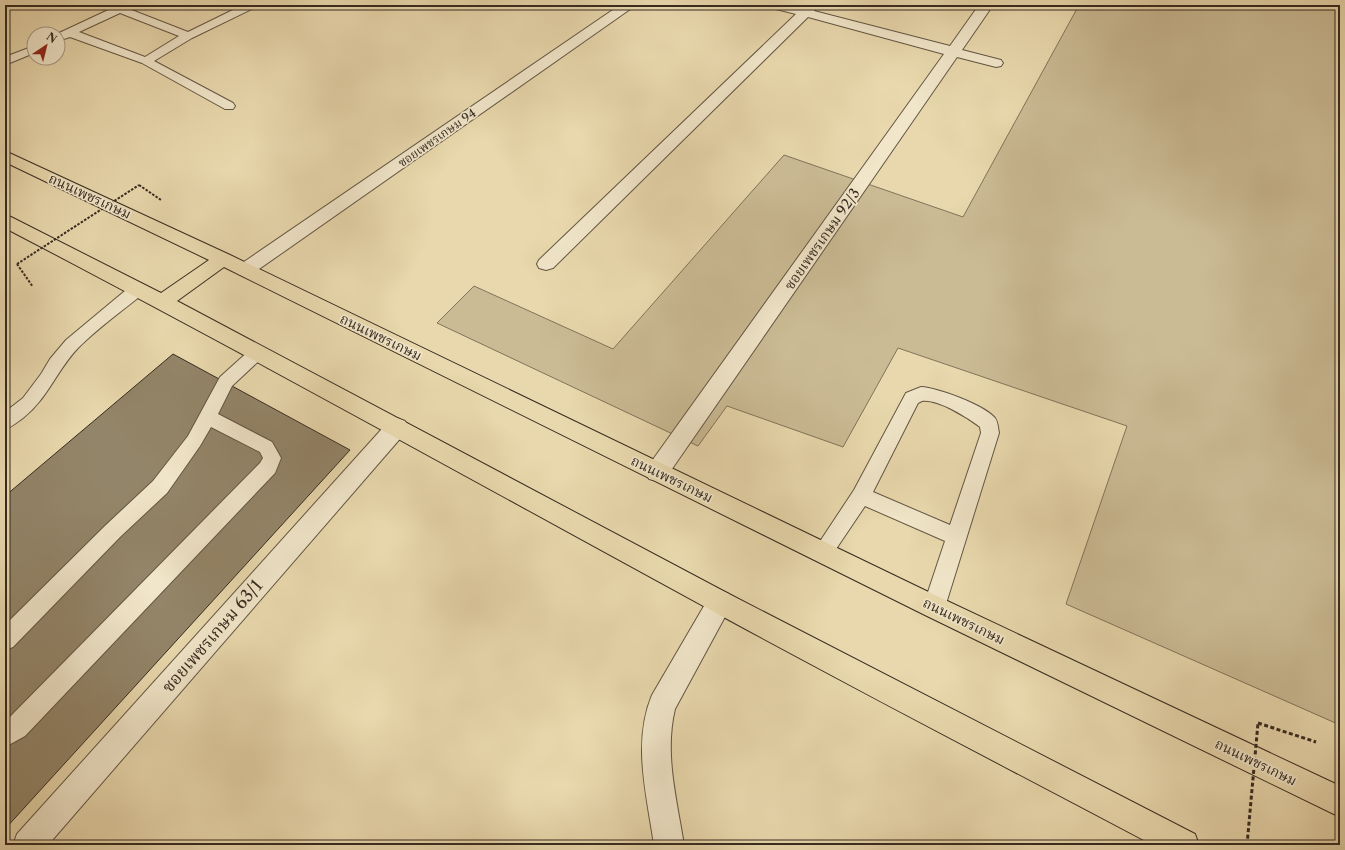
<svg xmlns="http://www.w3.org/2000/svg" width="1345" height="850" font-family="'Libre Caslon Text','Noto Serif Thai',serif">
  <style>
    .green { fill: #cbbb95; stroke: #80735a }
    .building { fill: #938569; stroke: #362b20 }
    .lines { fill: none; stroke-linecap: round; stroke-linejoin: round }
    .lane-casing { stroke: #635643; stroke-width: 2 }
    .street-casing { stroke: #635643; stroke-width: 2 }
    .primary-casing { stroke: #362b20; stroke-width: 2 }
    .path-far1 { stroke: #362b20; stroke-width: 2; stroke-dasharray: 2.5 1.5; stroke-linecap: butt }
    .path { stroke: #362b20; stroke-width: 3; stroke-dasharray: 4 2.5; stroke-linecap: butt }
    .lane { fill: #f1e6ca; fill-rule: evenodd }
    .street { fill: #f1e6ca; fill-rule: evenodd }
    .primary { fill: #e9d8ad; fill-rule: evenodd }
    .path-bridge-far1 { stroke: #362b20; stroke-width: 2; stroke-dasharray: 2.5 1.5; stroke-linecap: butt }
    .path-bridge { stroke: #362b20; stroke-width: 3; stroke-dasharray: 4 2.5; stroke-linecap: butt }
    .labels { text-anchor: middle; stroke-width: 3.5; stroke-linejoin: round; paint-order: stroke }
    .far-street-label { font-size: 12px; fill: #362b20; stroke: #f1e6ca }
    .street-label { font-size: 14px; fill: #362b20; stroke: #f1e6ca }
    .near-street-label { font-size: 17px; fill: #362b20; stroke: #f1e6ca }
  </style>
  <rect width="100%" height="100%" fill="#e9d8ad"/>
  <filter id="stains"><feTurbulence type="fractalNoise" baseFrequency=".005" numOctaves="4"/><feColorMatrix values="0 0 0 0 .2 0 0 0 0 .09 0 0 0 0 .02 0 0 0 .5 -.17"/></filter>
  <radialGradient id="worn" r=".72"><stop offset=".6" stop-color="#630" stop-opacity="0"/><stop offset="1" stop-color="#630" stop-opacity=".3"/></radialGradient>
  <path class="green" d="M1079,5H1340V725L1066,604L1127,426L898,348L843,447L727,406L698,446L437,323L474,286L613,349L784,155L963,217Z"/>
  <path class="building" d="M173,354L350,450L5,829V496Z"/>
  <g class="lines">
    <g class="lane-casing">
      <g id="lane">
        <path d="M119,5H133L129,9L188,32L243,5H257L256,7L192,38L154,61L233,103L235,106L233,109H225L142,63L70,37L58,41L57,34ZM120,13L179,36L145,57L79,32Z"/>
        <path d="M34,46V53L5,65V57Z"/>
        <path d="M138,284L144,285L146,289L144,293C122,311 98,328 78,348C56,371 49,397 23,418C17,422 12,427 5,429V412L23,398L41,374L50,359L66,340L132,285Z"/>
        <path d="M257,347L263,349L265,353L263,357L232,386L218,414L272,442L281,458L275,473L25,736L5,747V722L260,463L263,458L260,452L211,427L200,446L167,493L120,537L13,647L5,650V625L106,525L153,481L188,436L220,377L251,349Z"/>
        <path d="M921,387C938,388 984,405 995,418C998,422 998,428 999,433L945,607L941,614L934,617L927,614L923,607L945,541L865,506L830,558L823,561L816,558L813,552L854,490L906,393ZM922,401C938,399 967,417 980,427L981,433L950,525L873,492L918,403Z"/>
      </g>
    </g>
    <g class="street-casing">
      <g id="street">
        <path d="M620,5H636L252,274L245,276L238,274L236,270L238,266Z"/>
        <path d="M770,5H792L803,8L805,5H820L814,11L950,46L979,5H993L962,50L1001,60L1003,63L1001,66L996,67L957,57L665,479L657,481L649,479L646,472L649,465L944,54L808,17L553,268L546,270L539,268L537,264L539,260L796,14L772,8Z"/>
        <path d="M397,418L405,421L408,427L405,433L48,845H13L17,834L389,421Z"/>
        <path d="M720,590L729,594L733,602L675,709C664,754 677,800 684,845H654C647,796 632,743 652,695L711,594Z"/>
      </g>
    </g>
    <g class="primary-casing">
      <path id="primary" d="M5,151L230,255L943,599L1340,786V817L925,615L224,267L177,301L729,594L1195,834L1199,845H1153C1004,766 855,689 707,608C474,481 241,351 5,228V215L11,217L161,293L209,260L5,162Z"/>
    </g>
    <g class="path-far1">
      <path d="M139,185L161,200"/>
      <path d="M17,264L33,287"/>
    </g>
    <path class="path" d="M1258,723L1316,742"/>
    <use href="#lane" class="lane"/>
    <use href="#street" class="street"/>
    <use href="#primary" class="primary"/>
    <path class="path-bridge-far1" d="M17,264L139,185"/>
    <path class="path-bridge" d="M1247,845L1258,723"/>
  </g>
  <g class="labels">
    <g class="far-street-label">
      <text transform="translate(437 138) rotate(-35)" y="4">ซอยเพชรเกษม 94</text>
    </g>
    <g class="street-label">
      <text transform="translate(90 196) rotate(25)" y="5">ถนนเพชรเกษม</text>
      <text transform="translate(822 239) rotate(-55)" y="5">ซอยเพชรเกษม 92/3</text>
      <text transform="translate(381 337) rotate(26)" y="5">ถนนเพชรเกษม</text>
      <text transform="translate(672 479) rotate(26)" y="5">ถนนเพชรเกษม</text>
      <text transform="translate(964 621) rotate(26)" y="5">ถนนเพชรเกษม</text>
      <text transform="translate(1256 762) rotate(26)" y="5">ถนนเพชรเกษม</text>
    </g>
    <g class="near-street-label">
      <text transform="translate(212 636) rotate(-49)" y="6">ซอยเพชรเกษม 63/1</text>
    </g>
  </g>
  <rect width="1345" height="850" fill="none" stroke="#e9d8ad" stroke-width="20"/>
  <rect x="6" y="6" width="1333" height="838" fill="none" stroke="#362b20" stroke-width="2"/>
  <rect x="10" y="10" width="1325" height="830" fill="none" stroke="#362b20"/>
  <g transform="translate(46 46) rotate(35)"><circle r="19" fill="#f1e6ca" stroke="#a69b86"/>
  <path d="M0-3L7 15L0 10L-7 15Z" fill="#8f2418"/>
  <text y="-6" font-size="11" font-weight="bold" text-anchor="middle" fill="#362b20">N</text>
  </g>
  <rect width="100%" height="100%" filter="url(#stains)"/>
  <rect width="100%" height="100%" fill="url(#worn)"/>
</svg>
